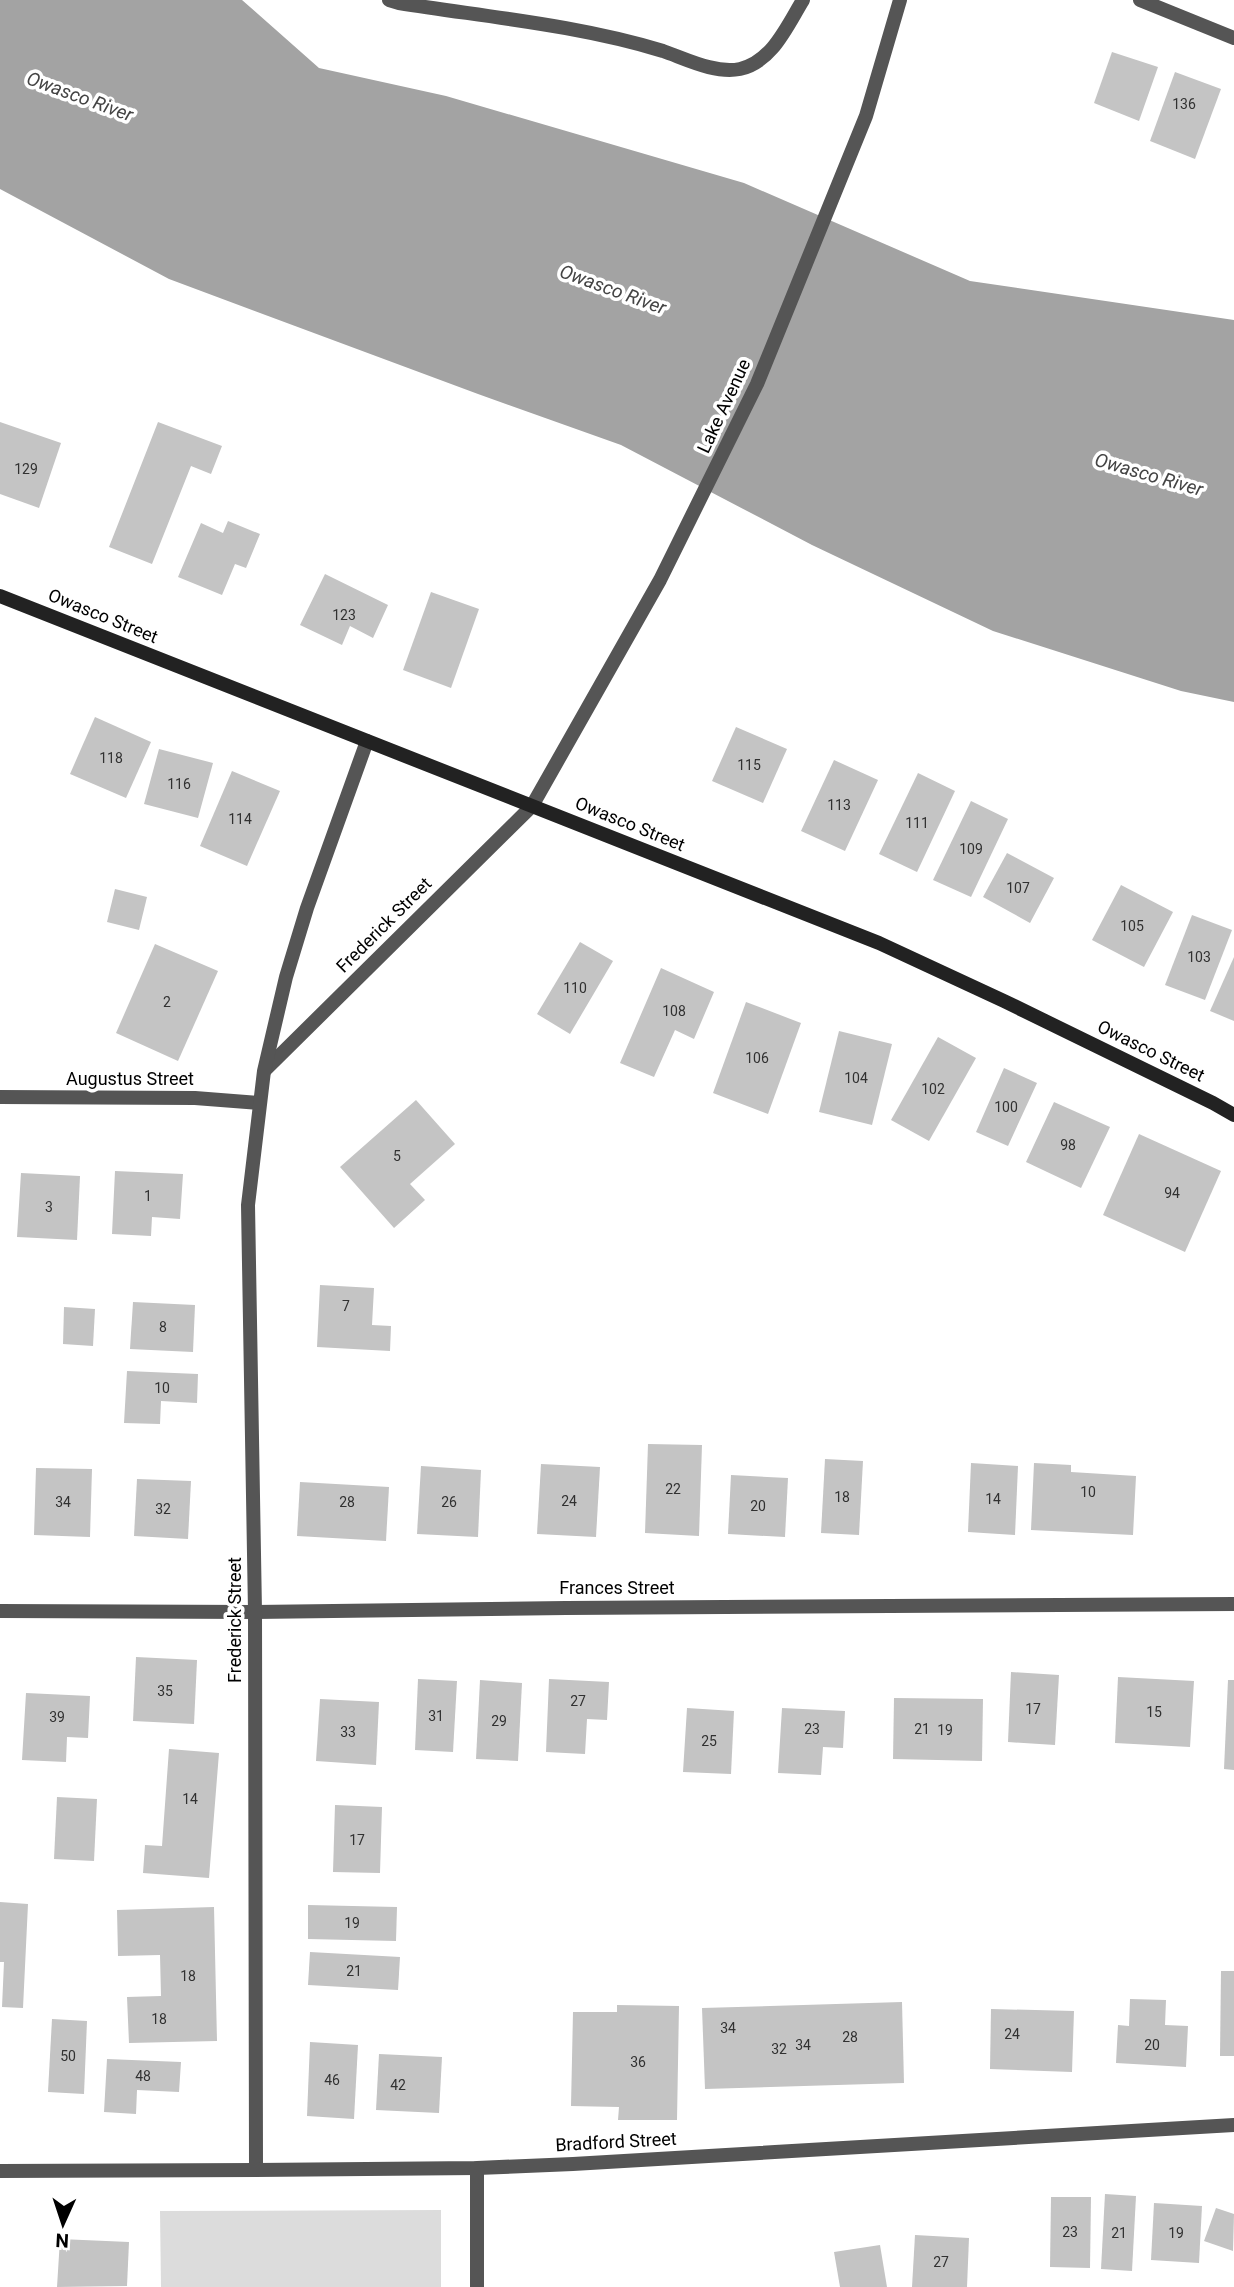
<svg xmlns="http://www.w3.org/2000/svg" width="1234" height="2287" font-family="Roboto,sans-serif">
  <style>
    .green { fill: #dcdcdc }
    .water { fill: #a3a3a3 }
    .building { fill: #c4c4c4 }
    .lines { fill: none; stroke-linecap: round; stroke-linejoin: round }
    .service { stroke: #555; stroke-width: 14 }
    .minor { stroke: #555; stroke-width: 14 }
    .tertiary { stroke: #555; stroke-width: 14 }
    .secondary { stroke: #222; stroke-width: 14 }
    .labels { text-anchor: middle; stroke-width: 7; stroke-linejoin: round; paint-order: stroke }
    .number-label { font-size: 14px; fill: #313131 }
    .street-label { font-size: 18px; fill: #000; stroke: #fff }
    .water-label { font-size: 19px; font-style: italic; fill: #444; stroke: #fff }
  </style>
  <rect width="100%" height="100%" fill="#fff"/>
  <path class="green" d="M441,2210V2287H161L160,2211Z"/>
  <path class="water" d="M0,0H242L319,68L446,96L744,183L970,281L1234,320V702L1181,691L993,631L812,545L621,445L478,394L169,279L0,189Z"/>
  <g class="building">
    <path d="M1112,52L1158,67L1139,121L1094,103Z"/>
    <path d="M1175,72L1221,89L1195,159L1150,141Z"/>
    <path d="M0,422L61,443L39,508L0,494Z"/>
    <path d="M158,422L222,446L211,474L191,466L152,564L109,547Z"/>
    <path d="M228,521L260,534L246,568L235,564L222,595L178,577L201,523L223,533Z"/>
    <path d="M325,574L388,605L373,638L350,626L342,645L300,625Z"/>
    <path d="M431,592L479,609L451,688L403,670Z"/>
    <path d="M95,717L151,742L126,798L70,774Z"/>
    <path d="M736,727L787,749L763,803L712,781Z"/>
    <path d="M159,749L213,763L198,818L144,804Z"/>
    <path d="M834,760L878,780L845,851L801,831Z"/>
    <path d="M232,771L280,791L247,866L200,846Z"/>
    <path d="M918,773L955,791L917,872L879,854Z"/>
    <path d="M971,801L1008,819L971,897L933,880Z"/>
    <path d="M1007,853L1054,878L1030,923L983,897Z"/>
    <path d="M1121,885L1173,912L1144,967L1092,940Z"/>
    <path d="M115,889L147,897L139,930L107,922Z"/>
    <path d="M1192,915L1232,930L1205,1000L1165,985Z"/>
    <path d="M580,942L613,961L570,1034L537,1014Z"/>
    <path d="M155,944L218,971L178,1061L116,1033Z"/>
    <path d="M1234,957V1021L1210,1011Z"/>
    <path d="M661,968L714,992L694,1039L675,1030L654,1077L620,1063Z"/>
    <path d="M746,1002L801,1023L768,1114L713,1093Z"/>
    <path d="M839,1031L892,1044L872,1125L819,1112Z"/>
    <path d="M938,1037L976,1058L929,1141L891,1120Z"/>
    <path d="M1004,1068L1037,1083L1008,1146L976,1132Z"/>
    <path d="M416,1100L455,1144L410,1184L425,1200L394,1228L340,1167Z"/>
    <path d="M1054,1102L1110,1127L1081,1188L1026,1162Z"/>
    <path d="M1139,1134L1221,1171L1185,1252L1103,1215Z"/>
    <path d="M115,1171L183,1174L180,1219L152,1217L151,1236L112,1234Z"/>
    <path d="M21,1173L80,1176L77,1240L17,1237Z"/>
    <path d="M320,1285L374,1288L372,1325L391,1326L390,1351L317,1347Z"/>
    <path d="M133,1302L195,1305L193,1352L130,1349Z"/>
    <path d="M64,1307L95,1309L93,1346L63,1344Z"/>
    <path d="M127,1371L198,1374L197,1403L161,1401L160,1424L124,1423Z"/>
    <path d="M648,1444L702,1445L699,1536L645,1533Z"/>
    <path d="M825,1459L863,1461L859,1535L821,1533Z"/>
    <path d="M971,1463L1018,1466L1015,1535L968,1532Z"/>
    <path d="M1034,1463L1071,1465V1472L1136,1476L1133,1535L1031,1530Z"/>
    <path d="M541,1464L600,1467L596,1537L537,1534Z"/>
    <path d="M421,1466L481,1470L478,1537L417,1534Z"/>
    <path d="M36,1468L92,1469L90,1537L34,1535Z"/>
    <path d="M731,1475L788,1478L785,1537L728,1534Z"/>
    <path d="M137,1479L191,1481L188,1539L134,1536Z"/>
    <path d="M300,1482L389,1487L386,1541L297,1536Z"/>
    <path d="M136,1657L197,1660L194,1724L133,1721Z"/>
    <path d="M1011,1672L1059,1675L1055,1745L1008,1742Z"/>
    <path d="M1118,1677L1194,1681L1190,1747L1115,1743Z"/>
    <path d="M418,1679L457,1681L453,1752L415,1750Z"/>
    <path d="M549,1679L609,1682L607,1720L587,1719L585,1754L546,1752Z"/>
    <path d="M480,1680L522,1683L518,1761L476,1759Z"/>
    <path d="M1228,1680H1234V1770L1224,1769Z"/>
    <path d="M26,1693L90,1696L88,1738L67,1737L66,1762L22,1760Z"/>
    <path d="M894,1698L983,1699L982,1761L893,1759Z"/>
    <path d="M320,1699L379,1702L376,1765L316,1761Z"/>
    <path d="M687,1708L734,1711L731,1774L683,1772Z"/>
    <path d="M782,1708L845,1711L843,1748L823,1747L821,1775L778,1773Z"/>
    <path d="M169,1749L219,1753L209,1878L143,1873L145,1845L162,1846Z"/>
    <path d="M57,1797L97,1799L94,1861L54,1859Z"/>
    <path d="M335,1805L382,1807L380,1873L333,1872Z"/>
    <path d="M0,1902L28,1904L23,2008L2,2007L4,1962H0Z"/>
    <path d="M308,1905L397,1907L396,1941L308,1939Z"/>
    <path d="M214,1907L217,2041L129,2043L127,1997L161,1996L160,1955L118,1956L117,1910Z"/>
    <path d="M310,1952L400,1957L398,1990L308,1985Z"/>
    <path d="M1221,1971H1234V2056H1220Z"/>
    <path d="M1130,1999L1166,2000L1165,2025L1188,2026L1186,2067L1116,2063L1118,2025L1129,2026Z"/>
    <path d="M902,2002L904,2083L705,2089L702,2008Z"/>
    <path d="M617,2005L679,2006L677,2120H618L619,2107L571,2106L573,2012H617Z"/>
    <path d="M991,2009L1074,2011L1072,2072L990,2069Z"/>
    <path d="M52,2019L87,2021L84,2094L48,2092Z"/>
    <path d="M310,2042L358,2045L354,2119L307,2116Z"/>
    <path d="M379,2054L442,2057L439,2113L376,2110Z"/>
    <path d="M107,2059L181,2062L179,2092L137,2090L136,2114L104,2112Z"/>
    <path d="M1105,2194L1136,2196L1132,2271L1101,2269Z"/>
    <path d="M1051,2197H1091L1090,2268L1050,2267Z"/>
    <path d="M1154,2203L1202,2206L1199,2263L1151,2260Z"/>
    <path d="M1216,2208L1234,2214L1233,2251L1204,2241Z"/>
    <path d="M915,2235L969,2238L967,2287H912Z"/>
    <path d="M60,2239L129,2242L127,2286L57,2287Z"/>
    <path d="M880,2245L887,2287H840L834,2252Z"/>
  </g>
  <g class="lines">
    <path class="service" d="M389,0L399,3C487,17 578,25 663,51C686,59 715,74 740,69C772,62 787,26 803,0"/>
    <g class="minor">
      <path d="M1140,0L1234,38"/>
      <path d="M265,1070L532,806"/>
      <path d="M0,1097L195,1098L259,1103"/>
      <path d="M0,1611L255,1612L566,1608L1234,1604"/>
      <path d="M256,2170L255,1612L248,1205L264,1071L286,977L307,908L367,741"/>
      <path d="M0,2171L256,2170L477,2168L573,2164L1234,2125"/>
      <path d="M477,2287V2168"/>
    </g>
    <path class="tertiary" d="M532,806L660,580L757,384L866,116L900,0"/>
    <path class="secondary" d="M0,596L879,943L1004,1001L1213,1103L1234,1115"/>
  </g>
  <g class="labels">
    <g class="number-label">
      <text x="1184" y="109">136</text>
      <text x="26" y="474">129</text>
      <text x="344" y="620">123</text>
      <text x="111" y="763">118</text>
      <text x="749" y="770">115</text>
      <text x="179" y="789">116</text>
      <text x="839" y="810">113</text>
      <text x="240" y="824">114</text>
      <text x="917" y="828">111</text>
      <text x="971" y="854">109</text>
      <text x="1018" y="893">107</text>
      <text x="1132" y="931">105</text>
      <text x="1199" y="962">103</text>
      <text x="575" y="993">110</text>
      <text x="167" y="1007">2</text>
      <text x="674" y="1016">108</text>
      <text x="757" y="1063">106</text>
      <text x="856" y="1083">104</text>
      <text x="933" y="1094">102</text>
      <text x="1006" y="1112">100</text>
      <text x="1068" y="1150">98</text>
      <text x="397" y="1161">5</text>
      <text x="1172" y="1198">94</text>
      <text x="148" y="1201">1</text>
      <text x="49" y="1212">3</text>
      <text x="346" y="1311">7</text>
      <text x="163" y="1332">8</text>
      <text x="162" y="1393">10</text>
      <text x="673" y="1494">22</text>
      <text x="1088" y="1497">10</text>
      <text x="842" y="1502">18</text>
      <text x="993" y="1504">14</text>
      <text x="569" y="1506">24</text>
      <text x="63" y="1507">34</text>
      <text x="347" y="1507">28</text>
      <text x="449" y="1507">26</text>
      <text x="758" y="1511">20</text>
      <text x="163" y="1514">32</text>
      <text x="165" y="1696">35</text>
      <text x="578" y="1706">27</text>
      <text x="1033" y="1714">17</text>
      <text x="1154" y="1717">15</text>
      <text x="436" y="1721">31</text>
      <text x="57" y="1722">39</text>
      <text x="499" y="1726">29</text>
      <text x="812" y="1734">23</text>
      <text x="922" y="1734">21</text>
      <text x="945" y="1735">19</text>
      <text x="348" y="1737">33</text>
      <text x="709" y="1746">25</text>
      <text x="190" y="1804">14</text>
      <text x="357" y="1845">17</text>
      <text x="352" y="1928">19</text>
      <text x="354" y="1976">21</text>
      <text x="188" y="1981">18</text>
      <text x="159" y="2024">18</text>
      <text x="728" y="2033">34</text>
      <text x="1012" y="2039">24</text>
      <text x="850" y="2042">28</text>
      <text x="803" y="2050">34</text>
      <text x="1152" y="2050">20</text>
      <text x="779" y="2054">32</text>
      <text x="68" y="2061">50</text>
      <text x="638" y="2067">36</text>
      <text x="143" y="2081">48</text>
      <text x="332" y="2085">46</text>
      <text x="398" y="2090">42</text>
      <text x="1070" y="2237">23</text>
      <text x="1119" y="2238">21</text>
      <text x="1176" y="2238">19</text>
      <text x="941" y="2267">27</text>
    </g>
    <g class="street-label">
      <text transform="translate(724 406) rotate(-65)" y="6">Lake Avenue</text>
      <text transform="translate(103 616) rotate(22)" y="6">Owasco Street</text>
      <text transform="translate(630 824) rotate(22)" y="6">Owasco Street</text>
      <text transform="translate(384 925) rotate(-45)" y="6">Frederick Street</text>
      <text transform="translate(1151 1051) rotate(26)" y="6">Owasco Street</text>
      <text x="130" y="1085">Augustus Street</text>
      <text x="617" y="1594">Frances Street</text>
      <text transform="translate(235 1620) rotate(-90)" y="6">Frederick Street</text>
      <text transform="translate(616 2142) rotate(-3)" y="6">Bradford Street</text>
    </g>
    <g class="water-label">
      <text transform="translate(80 96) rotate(20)" y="7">Owasco River</text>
      <text transform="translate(613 289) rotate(20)" y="7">Owasco River</text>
      <text transform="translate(1149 474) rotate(16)" y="7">Owasco River</text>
    </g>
  </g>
  <g transform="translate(63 2224) rotate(183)" stroke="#ffffff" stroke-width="5" paint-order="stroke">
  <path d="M0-5L12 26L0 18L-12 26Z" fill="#000000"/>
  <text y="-10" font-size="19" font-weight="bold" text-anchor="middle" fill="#000000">N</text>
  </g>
</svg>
